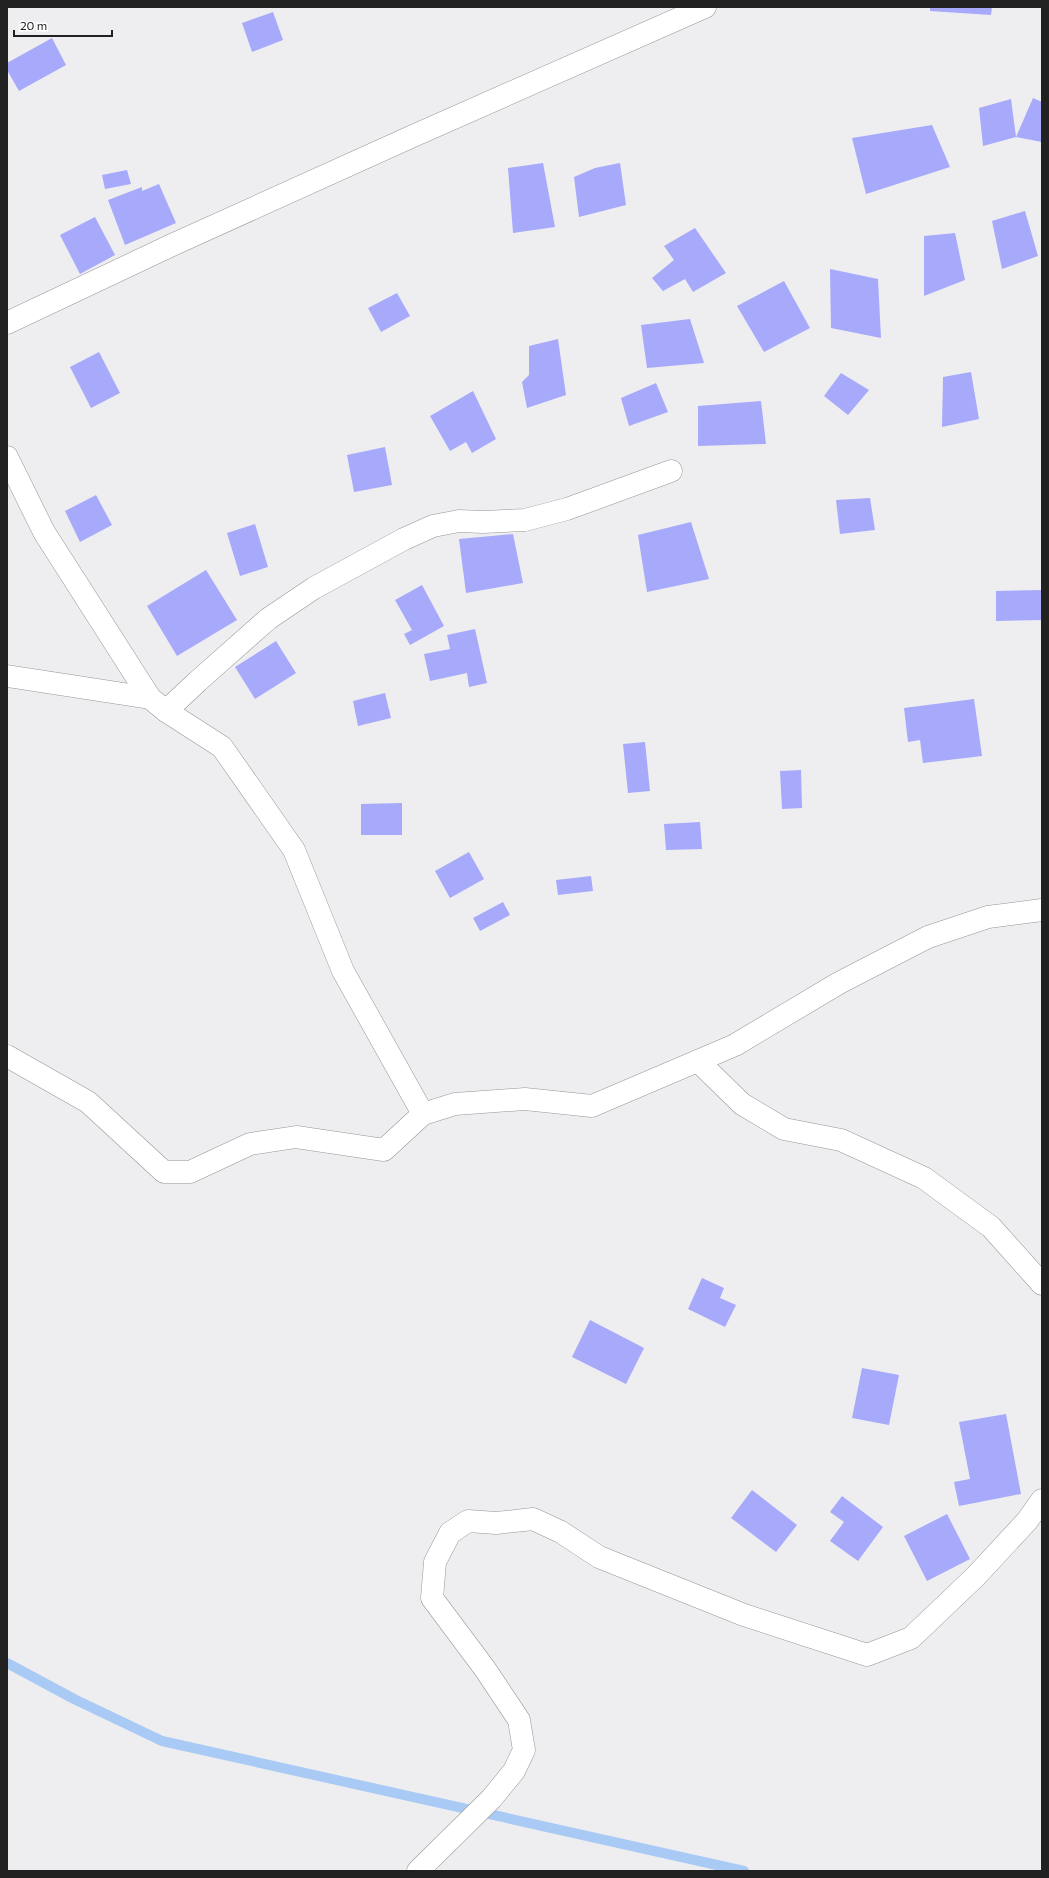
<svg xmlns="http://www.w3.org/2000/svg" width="1049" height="1878" font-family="Commissioner,sans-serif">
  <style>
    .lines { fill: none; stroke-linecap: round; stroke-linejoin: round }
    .stream { stroke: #a8caf4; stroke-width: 10 }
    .building { fill: #a7a9fa }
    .street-casing { stroke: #969699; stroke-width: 23 }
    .street { stroke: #fff; stroke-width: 22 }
  </style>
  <rect width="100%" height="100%" fill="#eeeef1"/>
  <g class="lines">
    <path class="stream" d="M7,1663L74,1699L162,1741L744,1871"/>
  </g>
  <g class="building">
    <path d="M930,7H992L991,15L930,11Z"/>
    <path d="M273,12L283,40L252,52L242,23Z"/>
    <path d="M52,38L66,65L19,91L7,70V63Z"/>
    <path d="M1033,98L1042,102V142L1016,137L983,146L979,108L1011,99L1016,137Z"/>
    <path d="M932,125L950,167L866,194L852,138Z"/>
    <path d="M543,163L555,227L513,233L508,168Z"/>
    <path d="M620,163L626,205L579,217L574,177L595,168Z"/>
    <path d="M127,170L131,184L105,189L102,175Z"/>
    <path d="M159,184L176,223L125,245L108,200L142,187V191Z"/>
    <path d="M1025,211L1038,256L1002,269L992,221Z"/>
    <path d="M95,217L115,255L80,274L60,235Z"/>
    <path d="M695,228L726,273L693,292L685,279L663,291L652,278L674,260L664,246Z"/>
    <path d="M955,233L965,280L924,296V236Z"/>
    <path d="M830,269L878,279L881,338L831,328Z"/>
    <path d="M784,281L810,328L764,352L737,306Z"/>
    <path d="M397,293L410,316L381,332L368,308Z"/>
    <path d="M690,319L704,363L647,368L641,325Z"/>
    <path d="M558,339L566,395L527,408L522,382L529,375V346Z"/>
    <path d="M99,352L120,393L91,408L70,367Z"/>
    <path d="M971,372L979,419L942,427L943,377Z"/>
    <path d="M841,373L869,390L848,415L824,396Z"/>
    <path d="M656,383L668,412L629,426L621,398Z"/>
    <path d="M473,391L496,439L472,453L466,442L450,451L430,416Z"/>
    <path d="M761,401L766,444L698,446V406Z"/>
    <path d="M385,447L392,485L354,492L347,455Z"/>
    <path d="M96,495L112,525L80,542L65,511Z"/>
    <path d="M870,498L875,530L840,534L836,500Z"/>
    <path d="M691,522L709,579L647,592L638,535Z"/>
    <path d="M255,524L268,567L240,576L227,533Z"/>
    <path d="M513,534L523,583L466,593L459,539Z"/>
    <path d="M206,570L237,620L177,656L147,606Z"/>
    <path d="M422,585L444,626L410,645L404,634L412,630L395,600Z"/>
    <path d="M1042,590V620L996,621V591Z"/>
    <path d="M475,629L487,683L469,687L467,673L430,681L424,654L450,649L447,635Z"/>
    <path d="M276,641L296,673L255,699L235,667Z"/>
    <path d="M385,693L391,718L358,726L353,701Z"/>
    <path d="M974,699L982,756L923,763L920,740L908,742L904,708Z"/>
    <path d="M645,742L650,791L628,793L623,744Z"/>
    <path d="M801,770L802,808L782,809L780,771Z"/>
    <path d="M402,803V835H361V804Z"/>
    <path d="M700,822L702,849L666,850L664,824Z"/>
    <path d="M469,852L484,879L450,898L435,871Z"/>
    <path d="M591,876L593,891L558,895L556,880Z"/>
    <path d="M503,902L510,915L480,931L473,918Z"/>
    <path d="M702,1278L724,1288L720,1298L736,1305L725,1327L688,1309Z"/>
    <path d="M590,1320L644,1348L626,1384L572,1357Z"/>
    <path d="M862,1368L899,1375L889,1425L852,1418Z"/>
    <path d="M1006,1414L1021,1494L959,1506L954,1482L970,1479L959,1422Z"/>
    <path d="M752,1490L797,1525L776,1552L731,1518Z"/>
    <path d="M842,1496L883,1527L858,1561L830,1541L844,1522L830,1512Z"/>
    <path d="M947,1514L970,1559L927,1581L904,1536Z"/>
  </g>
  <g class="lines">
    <g class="street-casing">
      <g id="street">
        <path d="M7,323L172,245L413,136L705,7"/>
        <path d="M7,457L44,532L150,698L166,711L222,747L294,850L343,971L423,1114"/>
        <path d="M7,676L150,698"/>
        <path d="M166,711L198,681L268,619L314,588L404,539L433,526L459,521L483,522L525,520L567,509L671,471"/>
        <path d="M7,1056L88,1102L164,1172H190L250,1144L296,1137L384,1150L423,1114L455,1104L525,1099L592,1106L735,1045L839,983L928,937L988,917L1042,910"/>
        <path d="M698,1061L742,1104L784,1129L841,1140L924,1178L991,1227L1042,1284"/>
        <path d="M418,1871L492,1798L514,1771L524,1750L519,1720L485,1669L432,1598L435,1562L450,1533L468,1521L496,1523L533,1519L561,1532L599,1557L744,1615L867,1655L911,1638L976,1576L1027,1521L1042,1500"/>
      </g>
    </g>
    <use href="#street" class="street"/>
  </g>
  <rect width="1049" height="1878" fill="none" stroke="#212122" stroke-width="16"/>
  <path d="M14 30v6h98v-6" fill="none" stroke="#212122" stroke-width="2"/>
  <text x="20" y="30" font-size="12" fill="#212122" stroke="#ffffff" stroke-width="3" paint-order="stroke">20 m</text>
</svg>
